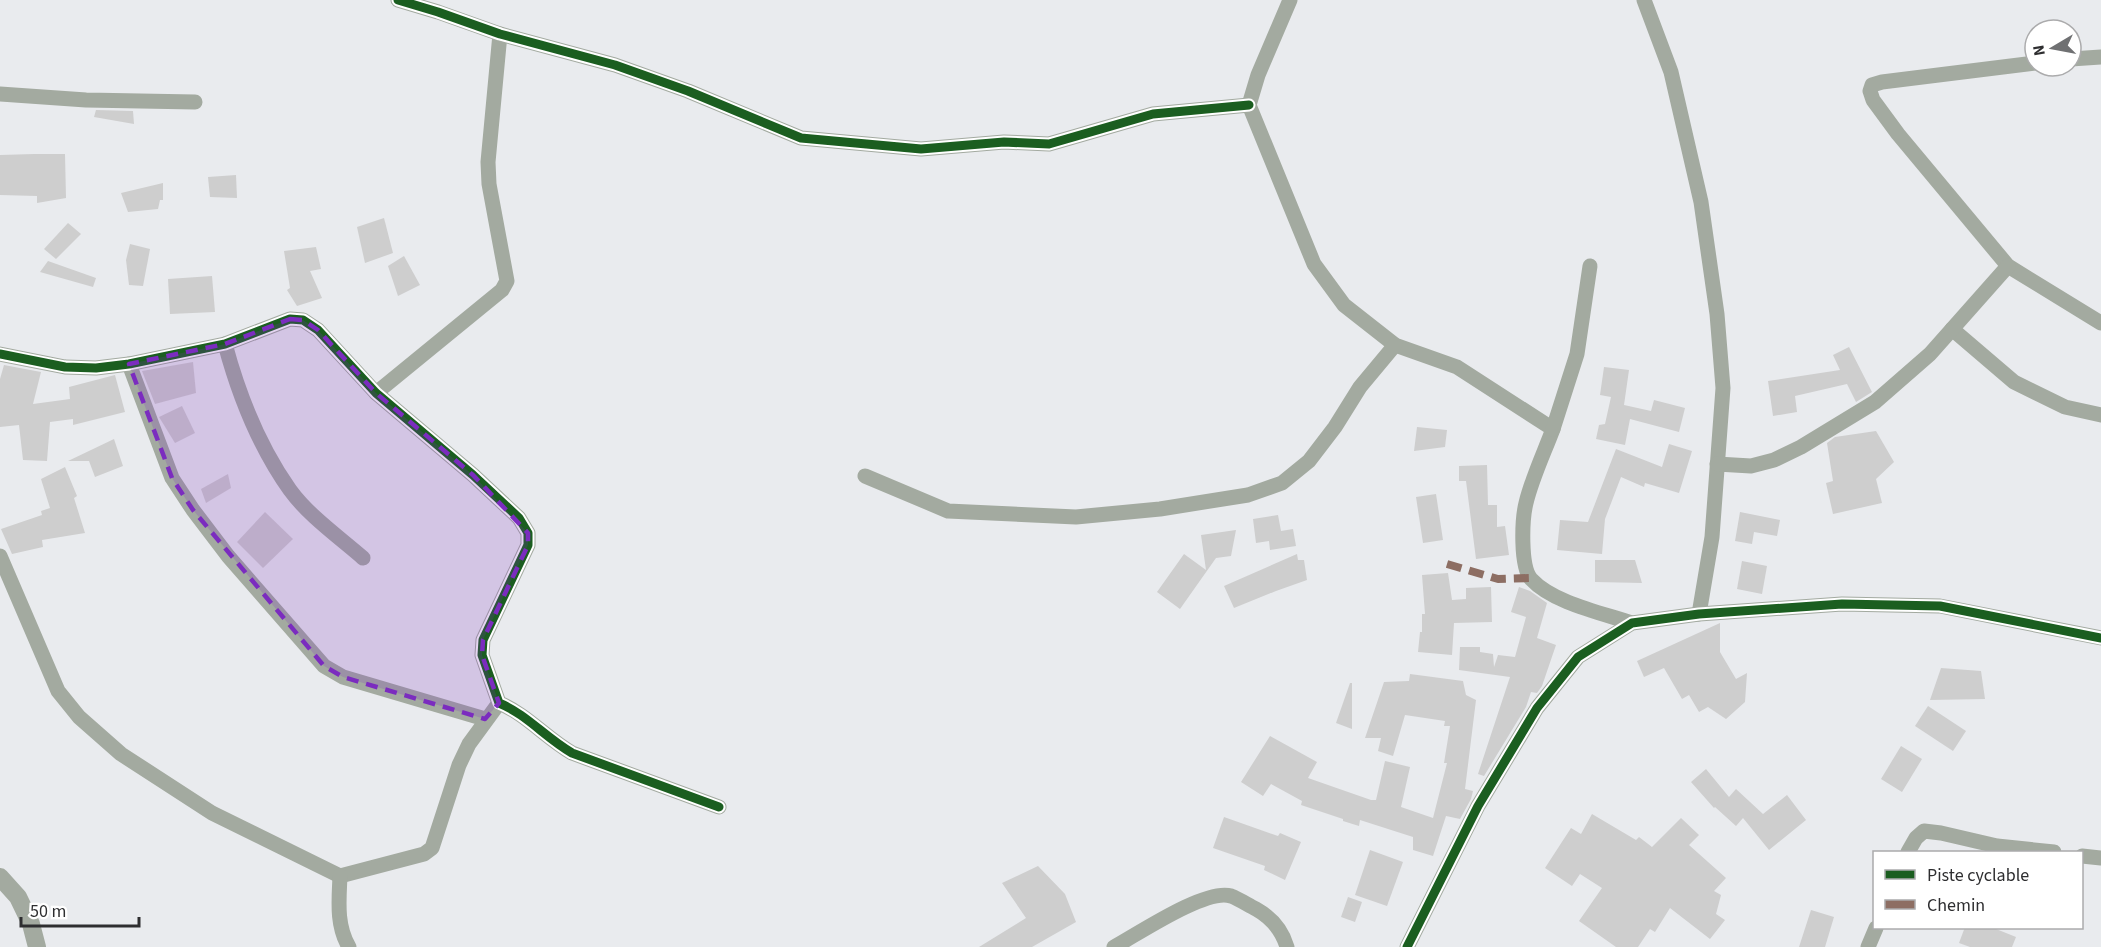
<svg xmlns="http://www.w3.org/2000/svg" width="2101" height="947" font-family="'Source Sans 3',sans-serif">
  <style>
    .building { fill: #cecece }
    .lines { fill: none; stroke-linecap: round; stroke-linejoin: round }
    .minor { stroke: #a3aaa0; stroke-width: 15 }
    .tertiary { stroke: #a3aaa0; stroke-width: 18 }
    .quiet { stroke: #8d6e63; stroke-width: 8; stroke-dasharray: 15 8; stroke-linecap: butt }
    .cycleway-casing { stroke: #fff; stroke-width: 13 }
    .cycleway { stroke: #1b5e20; stroke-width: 9 }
    .marked { fill: #7b2cbf; fill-opacity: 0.2; stroke: #7b2cbf; stroke-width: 4.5; stroke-dasharray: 12 8; stroke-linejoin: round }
  </style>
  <rect width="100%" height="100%" fill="#e9ebee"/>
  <g class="building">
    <path d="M96,110L133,111L134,124L94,117Z"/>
    <path d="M34,154H65L66,198L37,203V196L0,195V155Z"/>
    <path d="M236,175L237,198L210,197L208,177Z"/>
    <path d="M163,183V200H160L158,209L128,212L121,193Z"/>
    <path d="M384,218L393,253L365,263L357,227Z"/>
    <path d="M68,223L81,234L56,259L44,249Z"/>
    <path d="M130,244L150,249L143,286L129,285L126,260Z"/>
    <path d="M316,247L321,269L310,271L322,298L297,306L287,290L290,288L284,251Z"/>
    <path d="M404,256L420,285L398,296L388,266Z"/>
    <path d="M48,261L96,278L93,287L40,272Z"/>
    <path d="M212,276L215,312L170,314L168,279Z"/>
    <path d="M1849,347L1872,392L1856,402L1847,384L1795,396L1797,412L1773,416L1768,381L1840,370L1833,355Z"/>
    <path d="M193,362L196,393L155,404L142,371Z"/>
    <path d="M4,365L41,372L33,404L70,399L69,387L115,375L125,412L73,425V419L50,422L47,461L23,460L19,425L0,427V379Z"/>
    <path d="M1604,367L1629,370L1624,405L1651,411L1654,400L1685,408L1679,432L1630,419L1625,445L1596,439L1599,425L1605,424L1611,397L1600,395Z"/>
    <path d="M182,406L195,433L175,443L159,417Z"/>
    <path d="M1417,427L1447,430L1445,447L1414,451Z"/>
    <path d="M1876,431L1894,462L1876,479L1882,503L1833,514L1826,483L1833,481L1827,443L1835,437Z"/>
    <path d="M114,439L123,466L95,477L89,461H68Z"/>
    <path d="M1669,444L1692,451L1679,493L1645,483L1644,487L1621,477L1605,519L1602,554L1557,550L1560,520L1588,522L1616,449L1662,467Z"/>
    <path d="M1487,465L1488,505H1497V527L1505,526L1509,555L1476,559L1466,481H1459V466Z"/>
    <path d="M65,467L77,496L74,498L85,533L42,540L43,547L12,554L1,529L42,515L41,511L50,508L41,479Z"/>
    <path d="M228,474L231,488L206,503L201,489Z"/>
    <path d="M1436,494L1443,540L1423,543L1416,497Z"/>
    <path d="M265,512L293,539L263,568L237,542Z"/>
    <path d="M1740,512L1780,520L1777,536L1754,532L1752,544L1735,541Z"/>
    <path d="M1278,515L1281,531L1293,529L1296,546L1270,550L1269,541L1256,543L1253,519Z"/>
    <path d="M1236,530L1231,556L1216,558L1180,609L1157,592L1184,554L1206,570L1201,535Z"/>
    <path d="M1297,554L1298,560H1304L1307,580L1276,591L1234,608L1224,586Z"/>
    <path d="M1595,560H1635L1642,583L1595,582Z"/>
    <path d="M1742,561L1767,566L1762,594L1737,589Z"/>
    <path d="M1448,573L1452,600L1466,599V588L1491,587L1492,622L1454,623L1452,655L1418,652L1420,632H1422V614H1425L1422,575Z"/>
    <path d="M1519,587L1530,591L1547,603L1537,638L1556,645L1542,686L1537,693L1531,692L1526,707L1484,776L1478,774L1510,677L1459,670L1460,647H1480V652L1493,654L1494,667L1498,655L1515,657L1526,617L1511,612Z"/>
    <path d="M1720,623V652L1736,679L1747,673L1745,702L1726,719L1708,707L1699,712L1689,695L1682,699L1664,668L1644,677L1637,661Z"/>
    <path d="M1941,668L1981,671L1985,699L1930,700Z"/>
    <path d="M1410,674L1463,681L1466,695L1476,700L1465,789L1473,791L1471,799L1460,819L1446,816L1433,856L1413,850V837L1360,820L1359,826L1343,821V819L1301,805L1302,801L1271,784L1263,796L1241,782L1270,736L1317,762L1308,778L1371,800H1376L1385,761L1410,767L1401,807L1433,818L1447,763H1444L1450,726H1444L1445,721L1405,715L1393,756L1378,751L1381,738H1365L1384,682L1409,681Z"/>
    <path d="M1350,683H1352V729L1336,723Z"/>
    <path d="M1928,706L1966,731L1953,751L1915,726Z"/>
    <path d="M1901,746L1922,759L1902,792L1881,779Z"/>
    <path d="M1706,769L1729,797L1736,789L1763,814L1787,795L1806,820L1769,850L1743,818L1736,826L1715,807L1714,808L1691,782Z"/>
    <path d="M1592,814L1636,840L1639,837L1652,847L1681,818L1699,835L1689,845L1726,878L1714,891L1721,895L1716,914L1725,920L1710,939L1670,908L1655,932L1650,929L1638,947H1616L1579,921L1602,888L1580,874L1572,886L1545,868L1571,828L1581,834Z"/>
    <path d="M1224,817L1278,836L1280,833L1301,842L1285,880L1264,870L1265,866L1213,848Z"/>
    <path d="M1370,850L1403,862L1387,906L1355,895Z"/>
    <path d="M1038,866L1065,894L1076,922L1032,947H979L1026,918L1002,883Z"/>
    <path d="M1348,897L1362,902L1355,922L1341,917Z"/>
    <path d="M1811,910L1834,917L1825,947H1799Z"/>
    <path d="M1965,927H1991L2016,937L2012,947H1970L1959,943Z"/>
  </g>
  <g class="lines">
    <g class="minor">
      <path d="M398,0L438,12L500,34L615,65L688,91L801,138L921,149L1004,142L1049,144L1153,114L1249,105"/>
      <path d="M1290,0L1258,75L1249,105L1314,264L1344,305L1395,345L1457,367L1553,429C1544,453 1532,478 1526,503C1522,519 1520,566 1531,579C1553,603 1602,613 1632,623"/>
      <path d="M1644,0L1671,72L1701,202L1717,314L1723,388L1712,537L1699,614"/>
      <path d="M2071,59L2101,57"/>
      <path d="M2035,63L1882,82L1872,85L1870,91L1873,100L1898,134L2008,266L2101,323"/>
      <path d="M0,94L86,100L195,102"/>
      <path d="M1952,329L2014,382L2065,407L2101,415"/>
      <path d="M225,344C239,396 258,445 290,490C309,516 339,537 363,558"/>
      <path d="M0,354L65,367L96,368L129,364L225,344L290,319L303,320L318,330L376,393L473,475L519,518L528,533V545L483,640L482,655L499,703C526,714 546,738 572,753L719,807"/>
      <path d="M129,364L172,478L193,510L228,556L324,666L343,677L485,719"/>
      <path d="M376,393L502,290L507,281L489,184L488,162L500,34"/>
      <path d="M1553,429L1577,354L1590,266"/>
      <path d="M1717,464L1751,466L1774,460L1801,447L1875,402L1930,354L2008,266"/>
      <path d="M865,476L948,511L1076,517L1160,509L1248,495L1282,483L1309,461L1335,427L1360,387L1395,345"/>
      <path d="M0,556L58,691L79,717L121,754L212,813L340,876L424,854L432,848L459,765L469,744L499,703"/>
      <path d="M1908,852L1916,838L1924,831L1941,833L1997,846L2054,852"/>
      <path d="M2082,856L2101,858"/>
      <path d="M340,876C339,900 336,925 349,947"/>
      <path d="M1114,947C1138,934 1206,888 1231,896C1239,899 1248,905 1256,909C1272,918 1282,930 1287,947"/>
      <path d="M1407,947L1478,806L1537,708L1578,657L1632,623L1699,614L1842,604L1940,606L2101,638"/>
      <path d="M1868,947L1876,928"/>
    </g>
    <path class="tertiary" d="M0,877L18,897L31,924L37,947"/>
    <path class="quiet" d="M1447,564L1498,579L1530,578"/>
    <g class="cycleway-casing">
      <g id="cycleway">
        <path d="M398,0L438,12L500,34L615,65L688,91L801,138L921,149L1004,142L1049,144L1153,114L1249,105"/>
        <path d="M0,354L65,367L96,368L129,364L225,344L290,319L303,320L318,330L376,393L473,475L519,518L528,533V545L483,640L482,655L499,703C526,714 546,738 572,753L719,807"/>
        <path d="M1407,947L1478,806L1537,708L1578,657L1632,623L1699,614L1842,604L1940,606L2101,638"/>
      </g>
    </g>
    <use href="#cycleway" class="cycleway"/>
  </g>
  <path class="marked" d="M290,319L303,320L318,330L376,393L473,475L528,533V545L483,640L482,655L499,703L485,719L343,677L324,666L193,510L172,478L129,364L225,344Z"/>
  <rect x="1873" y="851" width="210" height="78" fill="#ffffff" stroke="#ababac" stroke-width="1.5"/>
  <rect x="1885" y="870" width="30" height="9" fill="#1b5e20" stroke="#ababac" stroke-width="1.5"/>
  <text x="1927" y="881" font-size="18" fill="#2e2e30">Piste cyclable</text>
  <rect x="1885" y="900" width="30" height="9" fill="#8d6e63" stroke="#ababac" stroke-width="1.5"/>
  <text x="1927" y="911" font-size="18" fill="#2e2e30">Chemin</text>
  <g transform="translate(2053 48) rotate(260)"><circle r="28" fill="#ffffff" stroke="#ababac" stroke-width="1.5"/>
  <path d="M0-4.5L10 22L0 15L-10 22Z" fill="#6f7072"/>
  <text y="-9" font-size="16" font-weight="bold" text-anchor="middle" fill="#2e2e30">N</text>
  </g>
  <path d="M21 917v9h118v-9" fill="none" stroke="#2e2e30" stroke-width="3"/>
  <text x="30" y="917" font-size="18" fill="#2e2e30" stroke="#ffffff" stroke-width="4.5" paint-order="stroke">50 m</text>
</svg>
